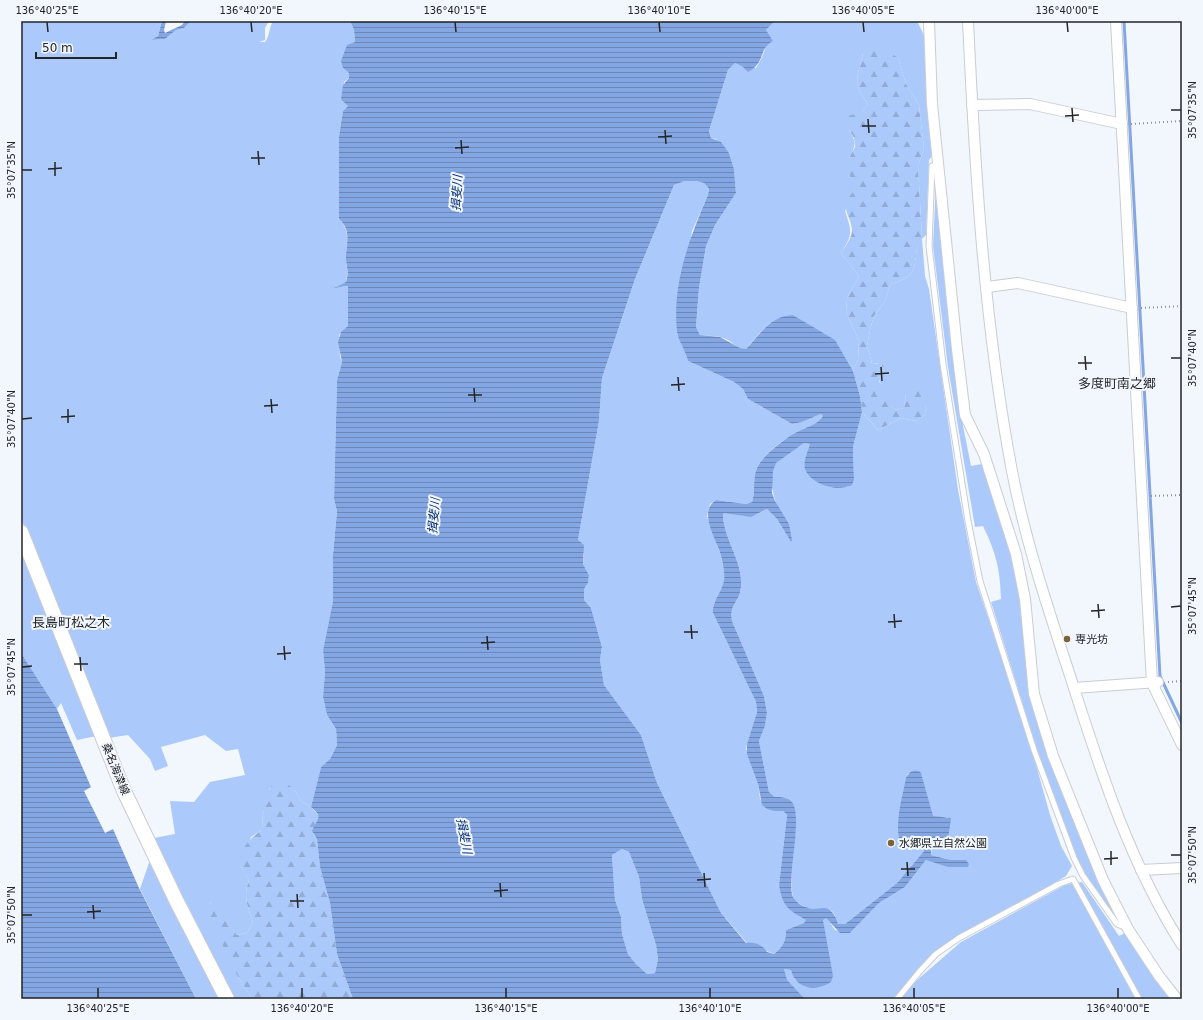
<svg xmlns="http://www.w3.org/2000/svg" width="1203" height="1020" font-family="'DejaVu Sans','Noto Sans JP',sans-serif">
  <style>
    .green { fill: #abc9fa }
    .forest { fill: url(#forest-firs) }
    .water { fill: url(#water-rules); fill-rule: evenodd }
    .lines { fill: none; stroke-linecap: round; stroke-linejoin: round }
    .stream { stroke: #84a7e3; stroke-width: 3 }
    .lane-casing { stroke: #c9cdd3; stroke-width: 7 }
    .street-casing { stroke: #c9cdd3; stroke-width: 12 }
    .secondary-casing { stroke: #c9cdd3; stroke-width: 16 }
    .path { stroke: #8e9196; stroke-width: 2; stroke-dasharray: 1 3; stroke-linecap: butt }
    .lane { stroke: #fff; stroke-width: 5 }
    .street { stroke: #fff; stroke-width: 10 }
    .secondary { stroke: #fff; stroke-width: 14 }
    .ticks { fill: none; stroke: #232527; stroke-width: 1.5 }
    .poi-dot { fill: #7c6234; stroke: #f2f6fd; stroke-width: 1.5 }
    .labels { text-anchor: middle; stroke-width: 4; stroke-linejoin: round; paint-order: stroke }
    .poi-label { font-size: 11px; fill: #232527; stroke: #f2f6fd; text-anchor: start }
    .street-label { font-size: 11px; fill: #232527; stroke: #f2f6fd }
    .water-label { font-size: 12px; font-style: italic; fill: #073075; stroke: #f2f6fd }
    .quarter-label { font-size: 13px; fill: #232527; stroke: #f2f6fd }
    .neatline { fill: none; stroke: #232527; stroke-width: 1.5 }
    .ticks-label { font-size: 10px; text-anchor: middle; fill: #232527 }
  </style>
  <defs>
    <pattern id="forest-firs" width="22" height="20" patternUnits="userSpaceOnUse"><rect width="22" height="20" fill="#abc9fa"/><path d="M5 1l3.5 6h-7zM16 11l3.5 6h-7z" fill="#93acd6"/></pattern>
    <pattern id="water-rules" width="6" height="5" patternUnits="userSpaceOnUse"><rect width="6" height="5" fill="#84a7e3"/><path d="M0 2.5h6" fill="none" stroke="#6c88b8"/></pattern>
  </defs>
  <rect width="100%" height="100%" fill="#f2f6fd"/>
  <g class="green">
    <path d="M21,21H162L158,36L151,40L165,39L176,30L184,28L191,21H269L265,28V40L259,42H265C270,35 269,28 273,21H350L354,30L355,42L343,68L349,73V78L344,82L343,91L348,106L343,111L339,136V219C352,231 345,245 346,260C347,269 348,273 346,282L335,288L348,286V326L339,335L340,357L342,362L337,380L334,499L337,511L333,555V601L323,650L325,672L323,697L327,715L336,729L337,745L330,759L321,767L311,807L301,801L295,790L270,788L263,814L262,830L251,837L241,867L249,880C243,897 247,905 253,922L247,933L237,935L210,902L238,977L252,999H235L206,948L154,838L175,834L170,801L194,802L210,782L245,775L238,749L226,751L205,735L161,747L168,766L155,771L150,759L128,735L108,738L21,518Z"/>
    <path d="M775,21H917L924,35L934,153L929,160L926,235L922,239L925,276L929,289L958,490L976,582L1026,729L1050,815L1061,846L1072,866L1066,876L1031,897L1024,899L1006,911L958,936L915,974L893,999H805L786,980L784,969L791,970L795,980L814,988L823,931L822,920L826,917L835,930L850,933L879,903L905,887L926,860H966H951L931,855L932,845L935,843L945,847L948,817H933L908,773L900,809L908,850L923,846L924,851L897,883L845,924H838C832,902 826,912 811,909C805,907 798,903 794,900C785,876 805,812 790,800C786,797 780,797 775,797L769,792L759,741L765,726L767,713L764,696L732,621C729,603 740,603 741,586C743,562 724,539 723,516L724,513C745,511 743,523 767,509L777,519L791,542C784,525 762,478 776,463C783,455 796,449 804,443L811,444L821,484L848,487L854,480L853,447L862,412L878,430L901,418L916,421L926,414L925,405L906,394L904,408L896,410C881,400 879,380 878,363H872L867,346L870,330L874,316L885,301L890,285C896,282 906,279 910,275C919,265 912,250 922,238L918,165L924,149L919,105L906,84L898,58L863,53C858,79 851,81 868,104L849,129C856,141 856,146 849,158L855,190L845,211C852,232 853,234 841,253L859,276L847,298L846,312L859,341L858,360L853,371L835,341L793,315C771,315 759,334 746,349C738,350 733,342 726,339C717,335 709,336 700,335L696,327L699,288L706,246L715,225L736,193L734,169L729,153L716,139L711,138L709,131L728,70L735,63L743,67L756,68C762,58 771,41 766,30Z"/>
    <path d="M685,181H696L704,183L709,189L708,195L692,231L677,334L686,350L688,361L734,382L743,389L748,399L792,424L802,422L821,414L823,416C818,425 803,428 795,433C783,440 762,455 757,468C752,479 756,491 752,502L746,504L716,500L710,504L707,516L721,556L725,576L724,583L714,603L713,613L756,702L757,712L746,748L758,784L760,799L774,811H783L787,815L779,885C782,899 794,913 807,920L804,923L786,930C786,941 783,947 774,954L747,943L721,913L657,783L641,735L604,685L600,660L602,647L591,608L584,600V589L588,583L589,575L583,564L584,554L578,540L599,421L602,378L635,279L674,185Z"/>
    <path d="M936,183L961,416L971,466L982,464C999,507 1015,554 1021,600C1023,620 1028,643 1027,664C1027,678 1026,682 1030,697L1116,916L1114,917L1083,871L1071,844L1037,750L991,602L1001,599C1000,568 996,553 983,526L975,527L948,367L933,246Z"/>
    <path d="M21,551L96,736L77,740L61,703L57,709L21,653Z"/>
    <path d="M622,849L629,852L639,877L642,899L656,945L658,959L655,973L647,974L636,964L628,954L622,934L621,917L615,900L612,855Z"/>
    <path d="M150,860L220,999H196L140,889Z"/>
    <path d="M1082,882L1119,936L1125,933L1170,999H901L916,981L961,942L1065,885Z"/>
  </g>
  <g class="forest">
    <path d="M874,46L888,51L898,58L906,84L919,105L924,149L918,165L922,239C912,250 919,265 910,275C906,279 896,282 890,285L885,301L874,316L870,330L867,346L872,363L883,364L885,373L879,381L891,406L896,410L904,408L906,394L918,391L924,395L926,414L916,421L901,418L878,430L862,412L860,396L853,371L858,360L859,341L846,312L847,298L859,276L841,253C845,247 852,238 852,230C851,214 837,208 855,190L849,173V158L855,147L854,138L849,129L847,116L861,113L868,104C851,81 858,79 863,53Z"/>
    <path d="M275,781L285,782L295,790L301,801L311,807L319,816V821L314,827L313,833L317,839L320,867L330,903L337,954L353,999H252L238,977L209,917L211,901L237,935L247,933L253,922C247,905 243,897 249,880C247,876 242,871 241,866C237,851 251,837 262,830C263,812 264,795 275,781Z"/>
  </g>
  <g class="water">
    <path d="M162,21H166L164,30L165,33L182,25L185,21H191L184,28L176,30L165,39L151,40L158,36Z"/>
    <path d="M350,21H775L766,30L773,41C758,49 766,63 748,72L743,67L735,63L728,70L709,131L711,138L721,142L729,153L734,169L736,193L715,225L706,246L699,288L696,327L700,335L720,337L740,348L746,349C760,335 770,315 793,315L835,340L853,371L860,396L862,412L853,447L854,480L852,485C838,492 811,485 805,469C803,460 808,452 810,444L804,443L776,463L773,471L772,493L775,501L789,524L792,540L791,542L777,519L767,509L751,517L724,513L723,516C724,539 743,562 741,586C740,603 729,603 732,621L764,696L767,713L765,726L759,741L769,792L775,797C781,797 788,797 792,802C803,816 788,871 792,894C793,902 805,908 813,909C818,909 824,907 828,909C833,911 837,919 838,924H845L897,883L924,851L923,846L903,850C892,829 902,800 906,778C909,772 913,769 919,771L921,773L933,816L951,818L947,847L935,843L931,847V855L951,860H966L969,864L968,867H948L926,860L905,887L879,903L850,933H840L826,918L823,920L833,976L831,982C821,989 804,991 795,979C793,977 792,973 791,970L784,969L787,980L805,999H353L337,954L330,903L320,867L317,839L312,831C317,818 324,818 311,807L321,767L330,759L337,745L336,729L327,715L323,697L325,672L323,650L333,601V555L337,511L334,499L337,380L342,362L338,342L341,332L348,326V286L334,288L346,282C349,273 347,269 346,260C345,245 353,231 339,219V136L343,111L348,106L341,99L343,85L349,78V73L343,68L341,61L347,45L355,42L354,30ZM685,181H696L704,183L709,189L708,195C689,239 672,284 677,332C678,340 686,351 688,361L734,382L743,389L748,399L792,424L802,422L821,414L823,416C818,425 803,428 795,433C784,439 761,457 757,468C752,479 756,491 752,502L746,504L716,500C697,512 717,539 721,556C723,564 725,574 724,581C721,593 712,601 713,613L756,702L757,712L747,744V754L758,784L762,805L767,809L774,811H783L787,815L779,885C783,908 788,909 806,920L804,923L786,930C786,941 783,947 774,954L767,952C762,944 755,942 746,943L721,913L657,783L641,735L604,685L600,660L602,647L591,608L584,600V589L588,583L589,575L583,564L584,545L578,540L599,421L602,378L635,279L674,185ZM622,849L629,852L639,877L642,899L656,945L658,959L655,973L647,974L636,964L628,954L622,934L621,917L615,900L612,855Z"/>
    <path d="M21,653L57,709L91,787L84,791L105,833L113,829L139,888L196,999H21Z"/>
  </g>
  <g class="lines">
    <path class="stream" d="M1124,21L1160,676L1182,723"/>
    <g class="lane-casing">
      <g id="lane">
        <path d="M938,165L932,166L929,246L934,288L943,364L968,521L980,581L1034,750L1074,858L1083,876L1117,924L1127,928"/>
        <path d="M897,999L920,971L936,954L959,938L1059,884L1073,879L1139,999"/>
      </g>
    </g>
    <g class="street-casing">
      <g id="street">
        <path d="M929,21L932,104L957,349L965,415L984,454L1016,554L1025,599L1034,694L1053,756L1103,880L1128,929L1159,976L1177,999"/>
        <path d="M968,21C975,170 984,324 1012,471C1026,545 1051,617 1074,688C1102,776 1132,867 1182,945"/>
        <path d="M1116,21L1152,683L1182,745"/>
        <path d="M972,105L1030,104L1122,124"/>
        <path d="M987,287L1018,283L1132,308"/>
        <path d="M1074,688L1158,682"/>
        <path d="M1141,870L1182,868"/>
      </g>
    </g>
    <g class="secondary-casing">
      <path id="secondary" d="M21,532L124,791L176,900L227,999"/>
    </g>
    <g class="path">
      <path d="M1131,124L1182,121"/>
      <path d="M1141,308L1182,306"/>
      <path d="M1151,496L1182,495"/>
      <path d="M1168,682L1182,681"/>
    </g>
    <use href="#lane" class="lane"/>
    <use href="#street" class="street"/>
    <use href="#secondary" class="secondary"/>
  </g>
  <path class="ticks" d="M47,22L48,32M251,22L252,32M455,22L456,32M659,22L660,32M863,22L864,32M1067,22L1068,32M1072,108L1073,122M1171,110H1181M1065,116L1079,115M868,119L869,133M862,126H876M665,130L666,144M658,137L672,136M461,140L462,154M455,148L469,147M258,151L259,165M251,158H265M55,162V176M48,169L62,168M22,170H32M1085,356L1086,370M1171,358H1181M1078,363H1092M881,367L882,381M875,374L889,373M678,377L679,391M671,385L685,384M474,388L475,402M468,395H482M271,399L272,413M264,406L278,405M68,409V423M61,417L75,416M22,419L32,418M1098,604L1099,618M1171,607L1181,606M1091,611L1105,610M894,614L895,628M888,622L902,621M691,625L692,639M684,632H698M487,636L488,650M481,643L495,642M284,646L285,660M277,654L291,653M80,657L81,671M74,664H88M22,667L32,666M1111,851V865M1171,855H1181M1104,859L1118,858M907,862L908,876M901,869H915M704,873L705,887M697,880L711,879M500,883L501,897M494,891L508,890M297,894L298,908M290,901H304M93,905L94,919M87,912L101,911M22,915H32M98,988V998M302,988V998M506,988V998M710,988V998M914,988V998M1118,988V998"/>
  <g class="poi-dot">
    <circle cx="1067" cy="639" r="4"/>
    <circle cx="891" cy="843" r="4"/>
  </g>
  <g class="labels">
    <g class="poi-label">
      <text x="1075" y="643">専光坊</text>
      <text x="899" y="847">水郷県立自然公園</text>
    </g>
    <g class="street-label">
      <text transform="translate(116 769) rotate(68)" y="4">桑名海津線</text>
    </g>
    <g class="water-label">
      <text transform="translate(457 193) rotate(-87)" y="4">揖斐川</text>
      <text transform="translate(434 516) rotate(-85)" y="4">揖斐川</text>
      <text transform="translate(464 836) rotate(79)" y="4">揖斐川</text>
    </g>
    <g class="quarter-label">
      <text x="1117" y="388">多度町南之郷</text>
      <text x="71" y="627">長島町松之木</text>
    </g>
  </g>
  <rect width="1203" height="1020" fill="none" stroke="#f2f6fd" stroke-width="44"/>
  <path d="M36 52v6h80v-6" fill="none" stroke="#232527" stroke-width="2"/>
  <text x="42" y="52" font-size="12" fill="#232527" stroke="#f2f6fd" stroke-width="3" paint-order="stroke">50 m</text>
  <rect x="22" y="22" width="1159" height="976" class="neatline"/>
  <g class="ticks-label">
    <text x="47" y="14">136°40'25"E</text>
    <text x="251" y="14">136°40'20"E</text>
    <text x="455" y="14">136°40'15"E</text>
    <text x="659" y="14">136°40'10"E</text>
    <text x="863" y="14">136°40'05"E</text>
    <text x="1067" y="14">136°40'00"E</text>
    <text transform="translate(1192 110) rotate(-90)" y="4">35°07'35"N</text>
    <text transform="translate(11 170) rotate(-90)" y="4">35°07'35"N</text>
    <text transform="translate(1192 358) rotate(-90)" y="4">35°07'40"N</text>
    <text transform="translate(11 419) rotate(-90)" y="4">35°07'40"N</text>
    <text transform="translate(1192 606) rotate(-90)" y="4">35°07'45"N</text>
    <text transform="translate(11 667) rotate(-90)" y="4">35°07'45"N</text>
    <text transform="translate(1192 855) rotate(-90)" y="4">35°07'50"N</text>
    <text transform="translate(11 915) rotate(-90)" y="4">35°07'50"N</text>
    <text x="98" y="1012">136°40'25"E</text>
    <text x="302" y="1012">136°40'20"E</text>
    <text x="506" y="1012">136°40'15"E</text>
    <text x="710" y="1012">136°40'10"E</text>
    <text x="914" y="1012">136°40'05"E</text>
    <text x="1118" y="1012">136°40'00"E</text>
  </g>
</svg>
